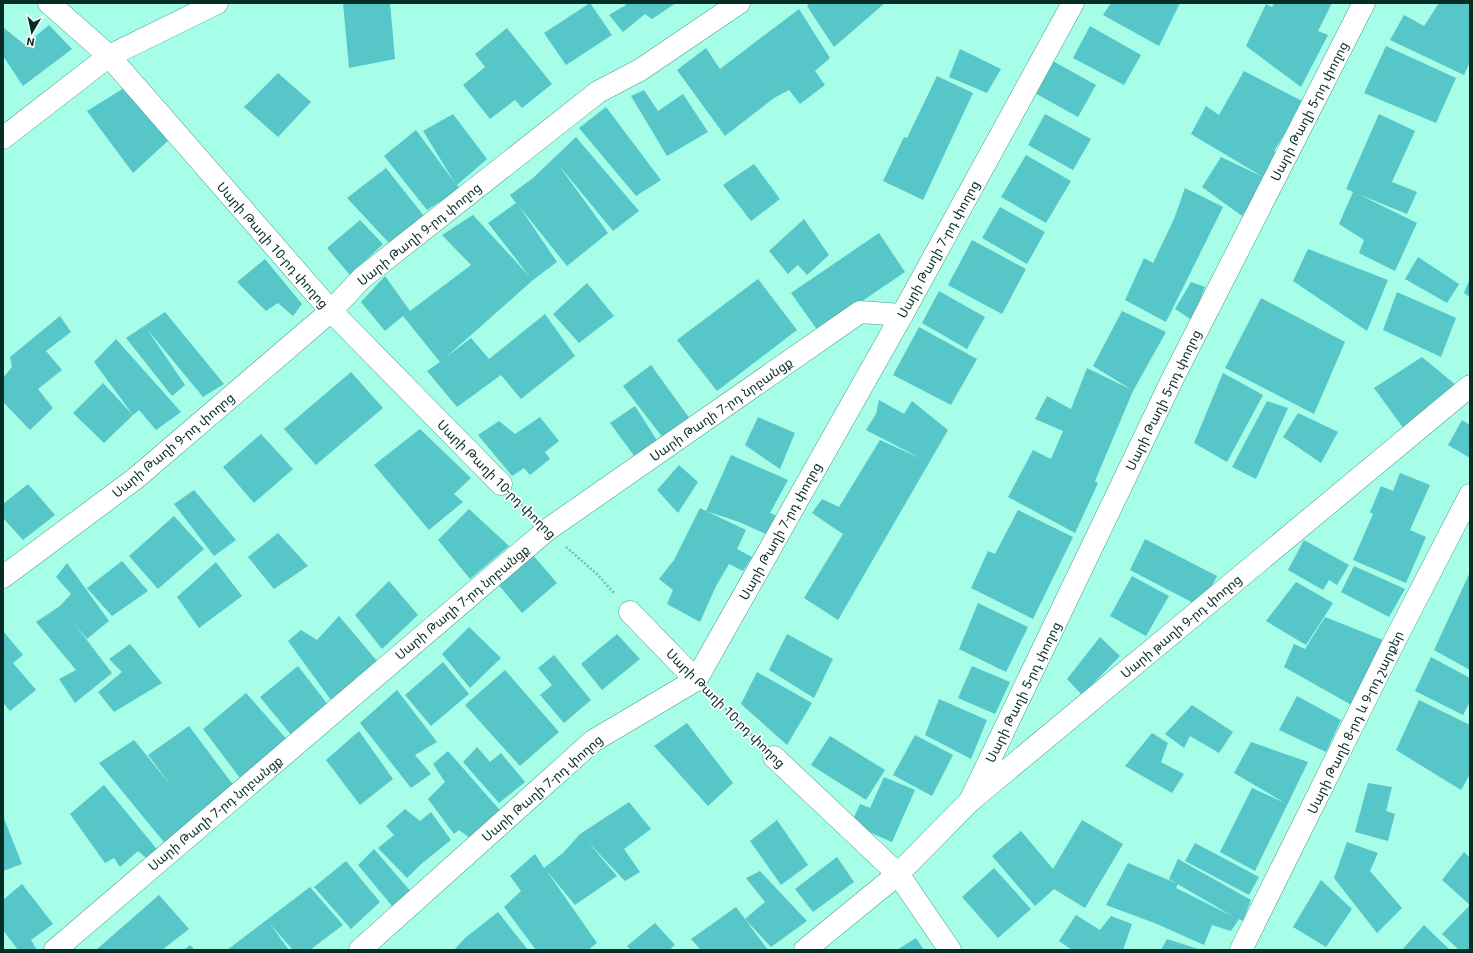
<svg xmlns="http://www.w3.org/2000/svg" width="1473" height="953" font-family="Roboto,'Noto Sans Armenian',sans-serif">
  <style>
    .building { fill: #56c6c8 }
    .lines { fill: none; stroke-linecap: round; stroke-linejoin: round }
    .minor-casing { stroke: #479f8c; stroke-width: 23 }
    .path { stroke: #75bdac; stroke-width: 2.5; stroke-dasharray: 2 2; stroke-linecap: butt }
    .minor { stroke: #fff; stroke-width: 22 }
    .labels { text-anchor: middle; stroke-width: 3.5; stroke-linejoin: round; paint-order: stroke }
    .street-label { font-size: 13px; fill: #072e26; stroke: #fff }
  </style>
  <rect width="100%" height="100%" fill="#a6fde8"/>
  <g class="building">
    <path d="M343,3H390L395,59L349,68Z"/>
    <path d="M590,3L612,35L566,65L544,33Z"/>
    <path d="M624,3H676L652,19L645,14L623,32L609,15L626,5Z"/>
    <path d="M810,3H885L834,47L807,6Z"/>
    <path d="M1111,3H1180L1159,46L1103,15Z"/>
    <path d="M1274,3H1332L1318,31L1328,35L1301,87L1246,46L1266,4L1272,7Z"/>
    <path d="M1439,3H1465L1470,5V62L1464,75L1390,40L1404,15L1424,26Z"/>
    <path d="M799,9L830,58L815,71L825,85L800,104L789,90L774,98L725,136L677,70L706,48L720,69Z"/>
    <path d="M49,25L72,49L23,86L3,56V29L4,28L25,45Z"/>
    <path d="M1090,26L1141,55L1124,85L1073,58Z"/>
    <path d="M507,28L552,84L522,108L515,100L490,119L463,85L485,67L475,54Z"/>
    <path d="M1386,46L1456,78L1436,123L1364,93Z"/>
    <path d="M960,49L1001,69L987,93L949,77Z"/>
    <path d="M1051,60L1096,85L1078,117L1033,92Z"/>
    <path d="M1244,71L1304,102L1274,151L1278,154L1266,179L1242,216L1202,187L1221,157L1263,177L1191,134L1206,106L1219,115Z"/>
    <path d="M278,73L311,102L278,137L244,107Z"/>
    <path d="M937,76L973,93L923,200L883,181L904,137L907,138Z"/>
    <path d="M124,88L170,139L133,173L87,111Z"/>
    <path d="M644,90L658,111L683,94L708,132L667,156L631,96Z"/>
    <path d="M606,107L661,180L636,196L579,128Z"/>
    <path d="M453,114L487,159L457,185L460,189L427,210L384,156L416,130L455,183L423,131Z"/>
    <path d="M1045,114L1091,139L1073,170L1028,145Z"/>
    <path d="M1379,114L1415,131L1392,182L1417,192L1407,214L1358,194L1417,223L1395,271L1359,253L1364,240L1339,224L1353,192L1346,189Z"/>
    <path d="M576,137L639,211L613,231L557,163L608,233L567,266L519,206L557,262L533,280L445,358L471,338L489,359L545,314L575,356L521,399L501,375L457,407L427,371L440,362L403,316L385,331L361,302L385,276L410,311L471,265L442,235L473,215L530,277L488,223L516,203L510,195L533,178Z"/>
    <path d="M1026,155L1071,181L1046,223L1001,197Z"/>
    <path d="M754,164L780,199L751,221L723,185Z"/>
    <path d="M386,168L424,216L389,243L347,198Z"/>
    <path d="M1185,188L1223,207L1166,322L1125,300L1144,258L1153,263L1174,219Z"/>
    <path d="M1000,207L1045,232L1027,264L982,238Z"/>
    <path d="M804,219L829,255L807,275L798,265L788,274L769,251Z"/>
    <path d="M360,220L383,244L350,275L327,248Z"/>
    <path d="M879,233L905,272L818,331L791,293Z"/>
    <path d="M972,240L1026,269L1002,314L948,285Z"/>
    <path d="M1308,249L1388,280L1367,331L1293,281Z"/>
    <path d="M1418,257L1459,284L1447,303L1405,279Z"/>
    <path d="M265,259L302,304L293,316L278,303L266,311L237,282Z"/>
    <path d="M758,279L797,330L717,391L677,340Z"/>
    <path d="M1470,279V297L1464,293Z"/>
    <path d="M1191,282L1205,287L1192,320L1175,309Z"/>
    <path d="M587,283L614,316L579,343L553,314Z"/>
    <path d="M939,291L985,317L967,349L922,323Z"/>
    <path d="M1397,292L1456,318L1441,357L1383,330Z"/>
    <path d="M1261,298L1345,342L1314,414L1225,368Z"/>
    <path d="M1122,311L1166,332L1133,391L1095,481L1098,483L1075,533L1008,497L1033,450L1051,459L1063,431L1035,419L1047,396L1071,409L1087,368L1132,390L1093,366Z"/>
    <path d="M165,312L224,384L203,397L147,329L185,385L172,396L126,338Z"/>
    <path d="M60,316L71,332L46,351L62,370L38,389L53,408L30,430L3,402V378L12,367L10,357Z"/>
    <path d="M919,327L977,359L951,405L893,375Z"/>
    <path d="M116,339L181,412L156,430L139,410L133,415L94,362Z"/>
    <path d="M1422,357L1463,391L1407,433L1374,388Z"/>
    <path d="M651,365L690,419L663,438L623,386Z"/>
    <path d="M351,372L383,408L316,465L284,429Z"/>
    <path d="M1223,373L1263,395L1227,462L1194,443Z"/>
    <path d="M103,383L133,415L104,443L73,413Z"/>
    <path d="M879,400L904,414L912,401L948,430L838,620L804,598L843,534L812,513L822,499L839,507L880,440L922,459L866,430L876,414Z"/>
    <path d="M1267,401L1288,408L1256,479L1232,467Z"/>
    <path d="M635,406L658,442L635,457L610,423Z"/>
    <path d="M1298,413L1338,432L1321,463L1283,437Z"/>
    <path d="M540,417L559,441L545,452L550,459L530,475L524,468L512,476L478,435L499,421L515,434Z"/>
    <path d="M758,417L795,433L780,469L745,445Z"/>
    <path d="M1462,420L1470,425V458L1448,445Z"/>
    <path d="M420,429L471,478L454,494L463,502L429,530L374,465Z"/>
    <path d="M261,434L293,469L254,503L223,467Z"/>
    <path d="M731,455L788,480L770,513L778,516L770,536L739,522L706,511L746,530L737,549L752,557L743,571L729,564L716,586L700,622L667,604L673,590L659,579L674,560L700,508L706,511Z"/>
    <path d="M679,465L698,482L678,513L657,490Z"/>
    <path d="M1400,473L1430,485L1410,530L1426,537L1406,583L1353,560L1373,514L1370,512L1381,486L1393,491Z"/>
    <path d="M28,484L55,515L23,540L3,518V504Z"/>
    <path d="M194,490L236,540L214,556L174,504Z"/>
    <path d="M469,509L509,546L470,579L438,540Z"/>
    <path d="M1018,510L1073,537L1033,619L971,588L988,551L995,554Z"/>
    <path d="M174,516L204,549L158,589L129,556Z"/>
    <path d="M278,533L308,566L274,589L248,557Z"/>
    <path d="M1145,539L1217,576L1201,607L1130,570Z"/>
    <path d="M1304,540L1349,565L1337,585L1329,580L1323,590L1288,570Z"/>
    <path d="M532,554L557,583L522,613L497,583Z"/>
    <path d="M122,561L148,591L112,616L87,588Z"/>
    <path d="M216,562L242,596L199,628L177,597Z"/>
    <path d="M67,563L109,621L87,639L73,622L112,673L75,703L59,679L76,670L36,622L60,606L71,594L56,577Z"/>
    <path d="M1354,566L1405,589L1389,617L1341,592Z"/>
    <path d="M1470,572V670L1434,650Z"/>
    <path d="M1132,576L1169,596L1146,636L1110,616Z"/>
    <path d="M389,581L418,615L382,649L355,615Z"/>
    <path d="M1296,582L1333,603L1306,645L1266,621Z"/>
    <path d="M978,603L1028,627L1006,672L959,649Z"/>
    <path d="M339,616L377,661L331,700L288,641L301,630L317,640Z"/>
    <path d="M1325,617L1388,642L1355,707L1284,667L1294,644L1305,649Z"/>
    <path d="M469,627L501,658L470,688L442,654Z"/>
    <path d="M3,631L23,655L13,663L36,690L10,711L3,703Z"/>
    <path d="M617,634L640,659L602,690L581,664Z"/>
    <path d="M787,634L833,659L814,698L769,670Z"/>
    <path d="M1100,637L1120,656L1082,695L1067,679Z"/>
    <path d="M130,644L162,683L114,712L98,692L122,672L109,659Z"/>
    <path d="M554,655L591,700L564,723L540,695L552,685L538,668Z"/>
    <path d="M1431,657L1470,678V702L1463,715L1415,691Z"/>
    <path d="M443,662L469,694L431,726L405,695Z"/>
    <path d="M298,666L329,706L292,736L260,697Z"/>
    <path d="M972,666L1010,682L995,714L958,698Z"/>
    <path d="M505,670L559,732L520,766L465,705Z"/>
    <path d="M757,672L812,703L787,745L741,704Z"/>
    <path d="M397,690L437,742L415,755L431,774L411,788L360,723Z"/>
    <path d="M246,693L290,743L243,782L203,729Z"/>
    <path d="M1297,696L1341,720L1326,752L1279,730Z"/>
    <path d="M939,699L987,720L971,759L925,735Z"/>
    <path d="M1419,700L1470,725V774L1461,790L1396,750Z"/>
    <path d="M1192,705L1233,732L1219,753L1190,736L1184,748L1165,734Z"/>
    <path d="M687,723L733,783L708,806L654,746Z"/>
    <path d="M189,726L234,786L168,847L99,763L134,740L173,788L148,755Z"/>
    <path d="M359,731L393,779L360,805L326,760Z"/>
    <path d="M1152,733L1168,743L1161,762L1184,774L1172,793L1125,766Z"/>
    <path d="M915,735L953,755L932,796L893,775Z"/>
    <path d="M830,736L885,770L866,800L811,765Z"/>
    <path d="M1251,742L1308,762L1255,871L1220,852L1252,788L1285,803L1234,773Z"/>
    <path d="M477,747L490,762L501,753L525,782L499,803L463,762Z"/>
    <path d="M448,751L504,815L470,838L459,830L454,834L428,799L445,782L433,764Z"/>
    <path d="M884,777L915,790L892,842L851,824L860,804L870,808Z"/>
    <path d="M1368,783L1392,787L1386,811L1395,814L1388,841L1355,832Z"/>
    <path d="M104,785L160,853L150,861L138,851L120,867L114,858L105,863L70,814Z"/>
    <path d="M629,802L651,829L624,849L640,872L625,881L587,841L617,876L575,905L546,870L597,943L588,950H536L504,907L521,891L510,876L535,854L544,868L563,853L580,834Z"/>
    <path d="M405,809L420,821L431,812L451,840L420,865L407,878L378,848L394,835L386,826Z"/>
    <path d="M3,816L22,864L3,871Z"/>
    <path d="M777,820L808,865L781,885L750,841Z"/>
    <path d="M1082,820L1123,844L1085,908L1054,889L1035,906L992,856L1021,831L1053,869Z"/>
    <path d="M1347,842L1378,853L1370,871L1402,908L1377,933L1334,878Z"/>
    <path d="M1195,843L1259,877L1249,895L1185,861Z"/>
    <path d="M374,849L412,893L392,906L358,865Z"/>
    <path d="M1464,852L1470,858V905L1442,880Z"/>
    <path d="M837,857L854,882L813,912L795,889Z"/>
    <path d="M1178,859L1251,900L1243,921L1239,919L1231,931L1212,925L1204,945L1157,924L1106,905L1128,863L1178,884L1176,888L1234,917L1169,879Z"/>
    <path d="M346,861L380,902L351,929L314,887Z"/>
    <path d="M994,868L1031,909L998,938L962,897Z"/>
    <path d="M760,871L807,921L771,947L745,919L765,902L746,878Z"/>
    <path d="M1321,880L1352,909L1326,947L1293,927Z"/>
    <path d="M22,884L53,924L31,940L37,950H18L3,930V900Z"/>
    <path d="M310,887L343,925L310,950H293L270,924L289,950H227Z"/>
    <path d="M159,895L189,929L162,950H96Z"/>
    <path d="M1470,905V950H1459L1442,934Z"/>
    <path d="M736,907L768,950H701L691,939Z"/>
    <path d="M498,912L528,950H454L465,938Z"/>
    <path d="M1076,915L1100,930L1111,916L1132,924L1123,950H1072L1059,941Z"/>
    <path d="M655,923L675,945L669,950H631L627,946Z"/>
    <path d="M1424,925L1450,950H1402Z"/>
    <path d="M916,938L924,950H897Z"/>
    <path d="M1167,939L1201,950H1161Z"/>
    <path d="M190,945L195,950H184Z"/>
  </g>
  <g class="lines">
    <g class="minor-casing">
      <g id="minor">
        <path d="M49,3L109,56L331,311L501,484"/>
        <path d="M3,138L109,56L217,3"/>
        <path d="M3,577L136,478L331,311L362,278L598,92L640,70L739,3"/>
        <path d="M630,612L696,680"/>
        <path d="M774,757L898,874L950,950"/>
        <path d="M970,801L1172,380L1364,3"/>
        <path d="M55,950L547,530L860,312L902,315"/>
        <path d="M360,950L593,741L696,680L902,315L1073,3"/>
        <path d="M805,950L898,874L970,801L1470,386"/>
        <path d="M1241,950L1392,646L1470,495"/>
      </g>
    </g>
    <g class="path">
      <path d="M518,501L529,512"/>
      <path d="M566,547L597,574L614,593"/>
      <path d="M714,697L757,740"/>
    </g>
    <use href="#minor" class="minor"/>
  </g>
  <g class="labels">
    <g class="street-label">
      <text transform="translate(1309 111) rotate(-63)" y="5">Սարի Թաղի 5-րդ փողոց</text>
      <text transform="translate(419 234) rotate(-39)" y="5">Սարի Թաղի 9-րդ փողոց</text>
      <text transform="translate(273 245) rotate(49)" y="5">Սարի Թաղի 10-րդ փողոց</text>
      <text transform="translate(938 249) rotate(-61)" y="5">Սարի Թաղի 7-րդ փողոց</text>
      <text transform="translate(1163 400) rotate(-64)" y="5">Սարի Թաղի 5-րդ փողոց</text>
      <text transform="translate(721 409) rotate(-35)" y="5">Սարի Թաղի 7-րդ նրբանցք</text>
      <text transform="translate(173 445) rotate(-40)" y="5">Սարի Թաղի 9-րդ փողոց</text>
      <text transform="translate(497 479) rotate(45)" y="5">Սարի Թաղի 10-րդ փողոց</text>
      <text transform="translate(780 531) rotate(-61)" y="5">Սարի Թաղի 7-րդ փողոց</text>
      <text transform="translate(462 602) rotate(-40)" y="5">Սարի Թաղի 7-րդ նրբանցք</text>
      <text transform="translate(1181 626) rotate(-40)" y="5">Սարի թաղի 9-րդ փողոց</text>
      <text transform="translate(1023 692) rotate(-64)" y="5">Սարի Թաղի 5-րդ փողոց</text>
      <text transform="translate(726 708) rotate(45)" y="5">Սարի Թաղի 10-րդ փողոց</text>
      <text transform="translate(1355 722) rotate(-64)" y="5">Սարի Թաղի 8-րդ և 9-րդ շարքեր</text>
      <text transform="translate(542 788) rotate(-41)" y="5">Սարի Թաղի 7-րդ փողոց</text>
      <text transform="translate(215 813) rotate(-40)" y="5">Սարի Թաղի 7-րդ նրբանցք</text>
    </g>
  </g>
  <rect width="1473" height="953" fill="none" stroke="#072e26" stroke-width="8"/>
  <g transform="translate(32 32) rotate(189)" stroke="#ffffff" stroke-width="3" paint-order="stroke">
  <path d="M0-3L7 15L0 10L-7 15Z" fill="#072e26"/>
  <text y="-6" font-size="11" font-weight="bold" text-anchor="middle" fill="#072e26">N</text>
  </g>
</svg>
